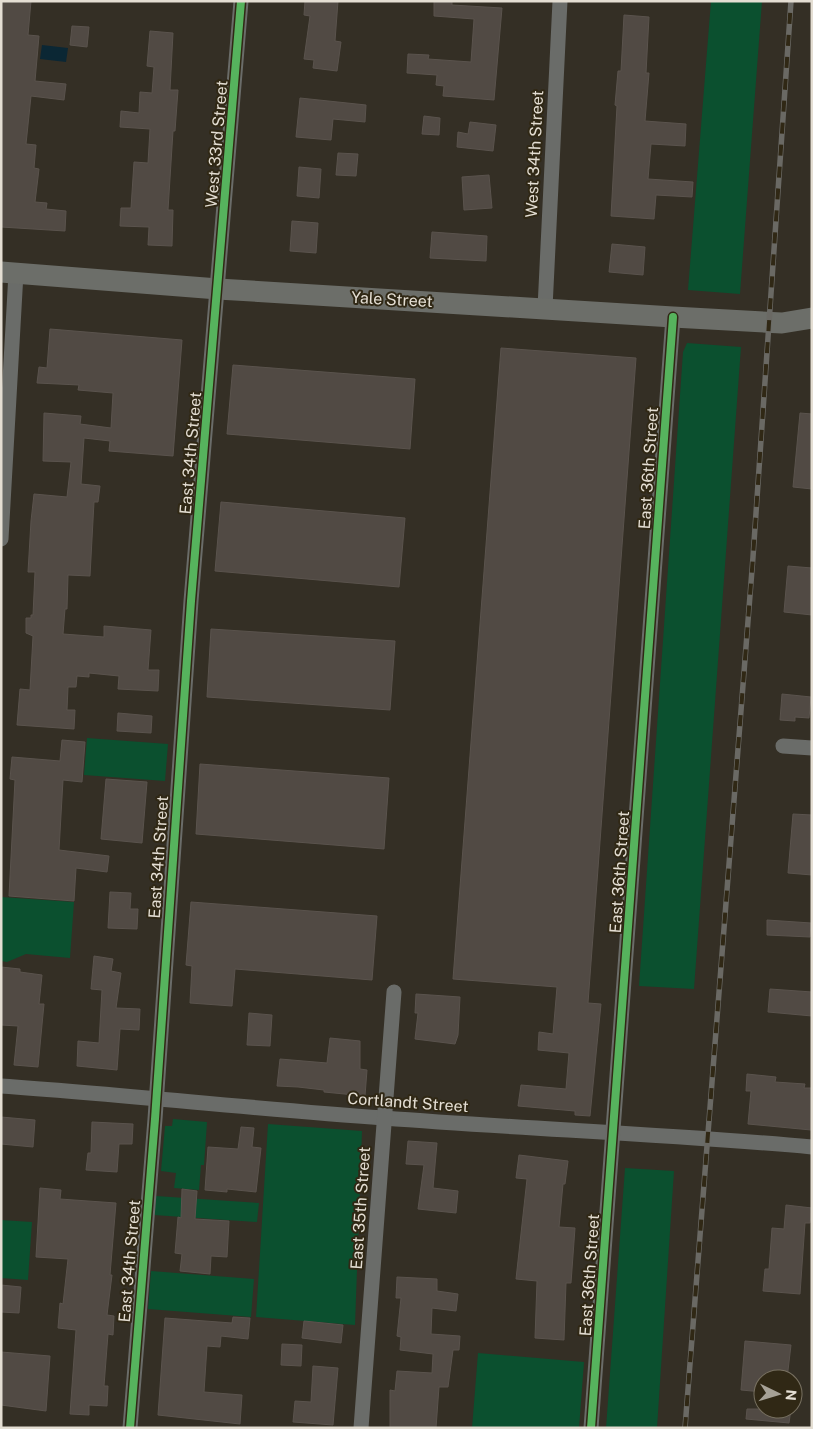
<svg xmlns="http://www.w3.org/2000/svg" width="813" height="1429" font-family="'Public Sans',sans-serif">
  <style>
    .green { fill: #0b502f }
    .water { fill: #0b2734 }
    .building { fill: #514a44; stroke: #5a534d }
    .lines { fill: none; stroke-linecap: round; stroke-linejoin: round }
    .street { stroke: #6a6c69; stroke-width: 15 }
    .secondary { stroke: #6c6e69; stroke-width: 21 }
    .rail-casing { stroke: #6a6964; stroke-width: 5.5 }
    .rail { stroke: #302815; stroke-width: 4; stroke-dasharray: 11; stroke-linecap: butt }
    .cycleway-casing { stroke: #302815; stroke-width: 11 }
    .cycleway { stroke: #56b35d; stroke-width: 8 }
    .labels { text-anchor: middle; stroke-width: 4; stroke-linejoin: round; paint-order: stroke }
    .street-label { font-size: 16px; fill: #e4ded3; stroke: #302815 }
  </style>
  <rect width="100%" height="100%" fill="#342f25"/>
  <g class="green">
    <path d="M711,1H762L740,294L688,290Z"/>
    <path d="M687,343L741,347L694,989L639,986L683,352Z"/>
    <path d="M87,738L168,744L165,781L84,775Z"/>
    <path d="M1,897L74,902L70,958L26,954L7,962L1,961Z"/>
    <path d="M173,1119L207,1122L204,1165H201L199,1190L174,1188L176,1173L161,1171L165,1126H172Z"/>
    <path d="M268,1124L362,1131L355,1325L256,1317Z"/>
    <path d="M625,1168L674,1171L657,1428H606Z"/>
    <path d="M156,1196L259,1203L257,1222L154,1215Z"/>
    <path d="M1,1220L32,1222L28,1280L1,1278Z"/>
    <path d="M151,1271L254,1279L251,1317L148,1309Z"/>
    <path d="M478,1353L584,1362L579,1428H472Z"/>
  </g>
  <path class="water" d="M42,45L68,48L66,62L40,59Z"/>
  <g class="building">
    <path d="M1,1H31L28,35L39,36L35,81L66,84L64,100L31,96L26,144L36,145L34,168L39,169L35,202L47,203L46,209L66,211L65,231L1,227Z"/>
    <path d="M305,1H338L335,41L341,42L337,71L313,68L314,60L304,59L310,16L304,15Z"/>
    <path d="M434,1H452V5L502,8L494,100L443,96L444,86L436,85L437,75L407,73L408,54L429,55L428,59L471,62L474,19L434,16Z"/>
    <path d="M624,15L649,17L646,73H649L645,121L686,124L685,146L651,144L648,179L693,182L692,197L656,195L654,219L611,216L617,106L615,105L618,71H621Z"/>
    <path d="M72,26L89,27L87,47L70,45Z"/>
    <path d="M150,31L173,33L170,90H178L175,131H173L168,210H173L172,246L148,245L149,227L120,226L121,208H131L134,162L148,163L150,129L120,127L121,111L139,113L140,92L152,93L154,67L147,66Z"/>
    <path d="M300,98L366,105L365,122L333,119L331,140L296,137Z"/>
    <path d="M424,116L440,118L439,135L422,134Z"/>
    <path d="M470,122L496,125L493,151L457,147L458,132L468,134Z"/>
    <path d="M338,153L358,154L356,176L336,175Z"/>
    <path d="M299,167L321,169L319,198L297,196Z"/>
    <path d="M489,175L492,208L464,210L462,177Z"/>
    <path d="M292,221L318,223L316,253L290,251Z"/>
    <path d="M432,232L487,236L486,261L430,258Z"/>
    <path d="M612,244L645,247L643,275L609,272Z"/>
    <path d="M50,329L182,340L173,456L109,451L110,441L84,438L81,484L100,486L98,502H94L90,576L68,575L67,609H65L63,634L104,637V626L151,630L148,670H159L158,691L118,689L119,676L89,673V677L77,676L76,687H68L67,710H75L74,729L17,725L20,689L30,690L33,636L26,633V618H31V615H33L35,572H28L31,521L34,494L67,497L71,462L43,461L44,413L81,416L80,424L111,428L113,393L78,390L79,385L37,383L39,367L47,368Z"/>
    <path d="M501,348L636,358L588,1003L601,1004L590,1116L575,1115V1111L518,1106L521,1085L566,1089L569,1053L538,1050L539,1032L553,1034L557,987L453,979Z"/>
    <path d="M233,365L415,379L410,449L227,434Z"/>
    <path d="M800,413L812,414V489L793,487Z"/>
    <path d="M221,502L405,518L399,587L215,571Z"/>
    <path d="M788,566L812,568V615L784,612Z"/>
    <path d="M211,629L395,641L390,710L207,697Z"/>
    <path d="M782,694L811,697L809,718L795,717V721L780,720Z"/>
    <path d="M118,713L152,716L151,733L117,731Z"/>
    <path d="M62,740L85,742L82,782L63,780L59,850L109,856L107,872L76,868L74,901L9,896L15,780L10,779L12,757L60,761Z"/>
    <path d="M200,764L389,778L384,849L196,834Z"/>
    <path d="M106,779L147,782L142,843L101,839Z"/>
    <path d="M793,814L812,815V875L788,873Z"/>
    <path d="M110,892L131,893L130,909H138L137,929L108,928Z"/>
    <path d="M191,902L377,916L372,980L235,969L232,1006L190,1003L192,966L186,965Z"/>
    <path d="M767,920L811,923L810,937L767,935Z"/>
    <path d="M94,956L113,959L111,971L121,973L116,1008L140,1009L139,1030L120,1029L117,1070L77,1066L78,1041L99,1043L102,990L91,989Z"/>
    <path d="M1,967L20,969V972L42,975L39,1004H44L38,1067L14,1065L18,1026L1,1025Z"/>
    <path d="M770,989L812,992V1016L768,1012Z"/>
    <path d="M416,994L460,997L458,1035L455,1044L415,1039L418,1013H415Z"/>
    <path d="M249,1013L272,1015L270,1046L247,1045Z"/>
    <path d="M330,1038L360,1041V1069L367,1070L365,1096L324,1092V1090L298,1087L277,1086L280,1059L327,1063Z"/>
    <path d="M747,1074L776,1077L775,1082L805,1084L804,1088H812L811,1130L748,1124L751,1091H746Z"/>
    <path d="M1,1117L35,1120L33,1147L1,1144Z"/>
    <path d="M92,1122L133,1124L132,1144H119L117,1172L86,1170L88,1153H91Z"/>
    <path d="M241,1127L254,1128L252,1147L261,1148L256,1192L227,1189V1192L205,1190L208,1147L238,1149Z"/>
    <path d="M408,1141L437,1143L433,1188L458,1191L456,1213L418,1209L424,1165L406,1164Z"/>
    <path d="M519,1155L568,1161L565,1184H563L559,1227L575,1228L571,1283H566L564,1340L535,1338L537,1281L516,1279L527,1179L516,1178Z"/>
    <path d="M40,1188L61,1190L60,1199L116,1203L110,1275H112L107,1315L114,1316L113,1335L108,1334L104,1386H108L107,1406L89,1405V1415L70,1414L76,1330L58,1328L60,1303L63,1304L68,1259L36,1257Z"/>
    <path d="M182,1189L197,1191L195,1219L229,1221L227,1257L211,1256L210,1274L180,1271L182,1254L175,1253L178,1217L181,1218Z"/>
    <path d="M786,1205L812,1208L810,1223H805L800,1294L763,1291L765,1269H769L772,1228L784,1229Z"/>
    <path d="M397,1277L437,1279V1291L458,1294L456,1311L432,1308L431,1334L460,1336L459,1350H453L448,1387H439L436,1428H390V1390L395,1391L397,1371L432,1373L433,1354L400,1350L401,1337L397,1336L401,1298H396Z"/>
    <path d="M1,1285L21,1287L19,1313L1,1312Z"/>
    <path d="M233,1317L250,1318L248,1339L221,1336L220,1347L207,1346L204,1392L242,1395L240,1424L158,1415L165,1318L232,1323Z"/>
    <path d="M304,1321L343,1325L341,1343L302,1338Z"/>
    <path d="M745,1341L791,1345L787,1379H763V1392L741,1390Z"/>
    <path d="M282,1344L302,1345L301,1366L281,1365Z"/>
    <path d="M1,1352L50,1356L46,1411L1,1405Z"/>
    <path d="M313,1366L338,1368L333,1425L293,1422L295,1401L311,1402Z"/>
    <path d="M747,1409H791L789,1423L746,1419Z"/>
  </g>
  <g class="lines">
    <g class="street">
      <path d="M545,308L560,1"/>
      <path d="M1,539L16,273"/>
      <path d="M783,746L812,748"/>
      <path d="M1,1086C129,1095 256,1109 384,1118C526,1129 669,1134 812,1147"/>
      <path d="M130,1428L155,1119L191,601L241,1"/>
      <path d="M361,1428L394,992"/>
      <path d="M591,1428L673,317"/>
    </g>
    <path class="secondary" d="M1,272L218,289L673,317L782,323L812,318"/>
    <g class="rail-casing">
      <path id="rail" d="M685,1428L753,557L791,1"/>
    </g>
    <use href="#rail" class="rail"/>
    <g class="cycleway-casing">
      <g id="cycleway">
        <path d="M130,1428L155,1119L191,601L241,1"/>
        <path d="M591,1428L673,317"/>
      </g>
    </g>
    <use href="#cycleway" class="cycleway"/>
  </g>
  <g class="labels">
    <g class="street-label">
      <text transform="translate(216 144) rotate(-85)" y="6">West 33rd Street</text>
      <text transform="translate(534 154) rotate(-87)" y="6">West 34th Street</text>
      <text transform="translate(392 299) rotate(3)" y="6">Yale Street</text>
      <text transform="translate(190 453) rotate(-85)" y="6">East 34th Street</text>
      <text transform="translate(648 468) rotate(-86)" y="6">East 36th Street</text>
      <text transform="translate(158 857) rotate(-86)" y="6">East 34th Street</text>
      <text transform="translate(619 872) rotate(-86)" y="6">East 36th Street</text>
      <text transform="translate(408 1102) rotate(4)" y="6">Cortlandt Street</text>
      <text transform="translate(360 1208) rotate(-86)" y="6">East 35th Street</text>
      <text transform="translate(129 1261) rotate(-85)" y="6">East 34th Street</text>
      <text transform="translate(589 1275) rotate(-86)" y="6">East 36th Street</text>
    </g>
  </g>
  <rect width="813" height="1429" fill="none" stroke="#e4ded3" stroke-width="5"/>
  <g transform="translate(778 1394) rotate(95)"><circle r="24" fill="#302815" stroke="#787161"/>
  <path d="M0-4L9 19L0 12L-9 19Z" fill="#a6a196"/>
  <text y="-8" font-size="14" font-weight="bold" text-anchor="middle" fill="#e4ded3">N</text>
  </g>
</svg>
